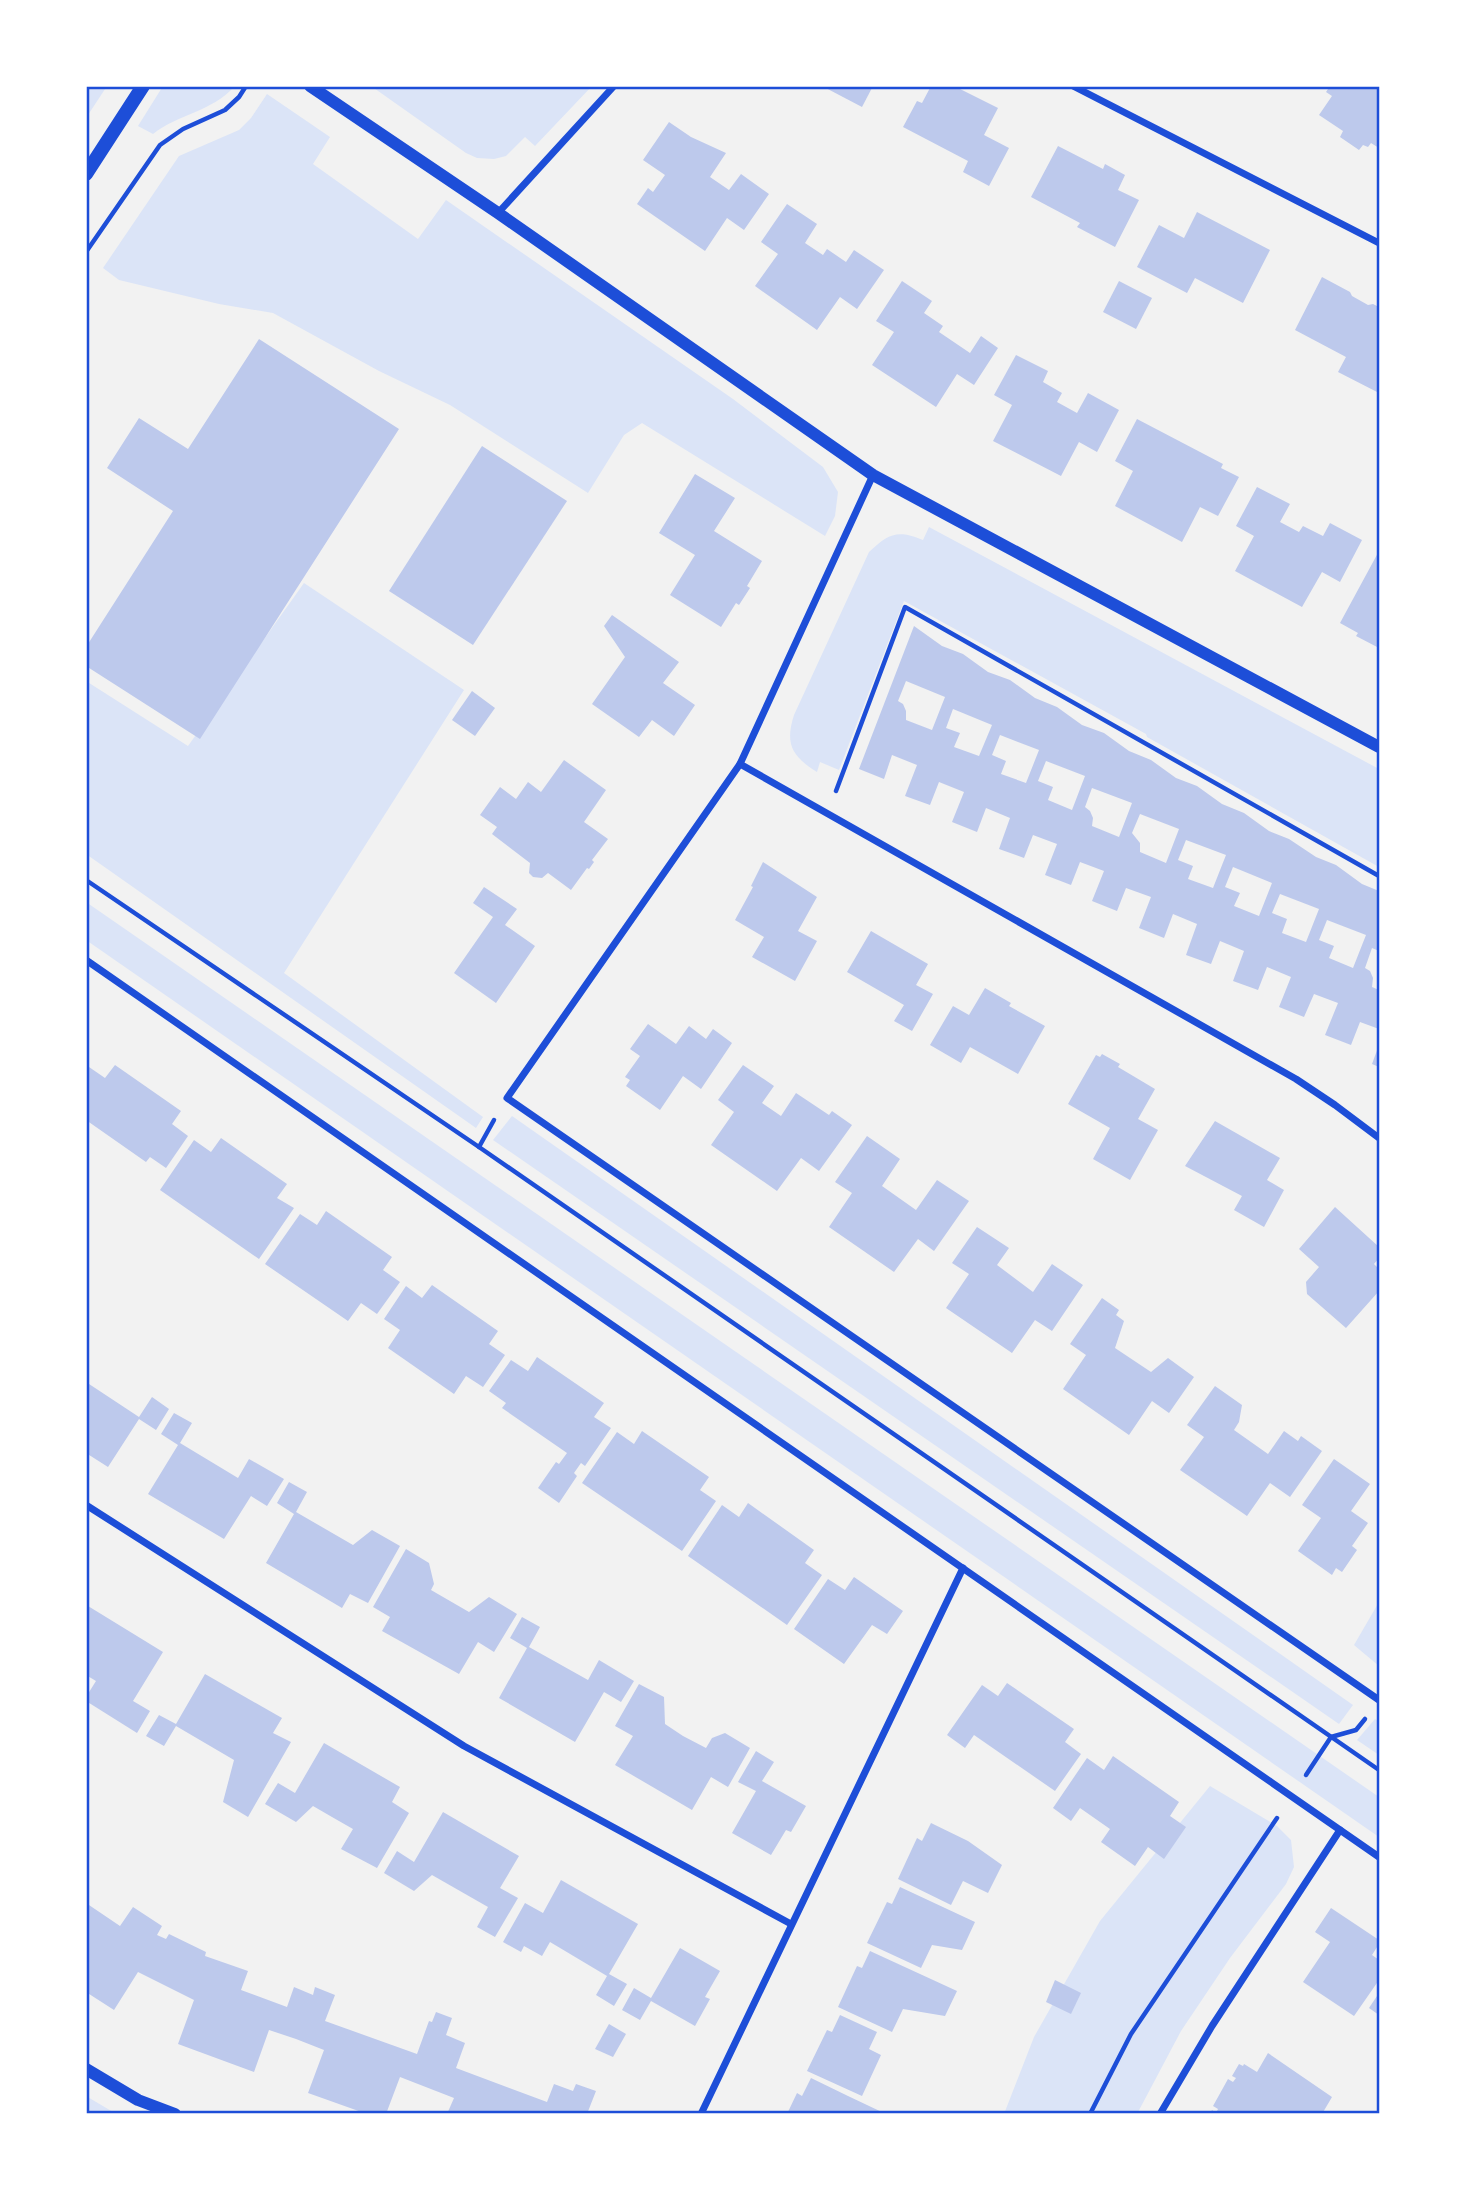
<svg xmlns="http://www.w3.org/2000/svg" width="1465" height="2200" font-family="'Exo 2',sans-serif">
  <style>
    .green { fill: #dbe4f7 }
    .building { fill: #bdc9ec; fill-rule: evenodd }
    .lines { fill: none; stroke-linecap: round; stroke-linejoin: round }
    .path { stroke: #1d4ed8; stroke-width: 4.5 }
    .minor { stroke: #1d4ed8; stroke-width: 7 }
    .tertiary { stroke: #1d4ed8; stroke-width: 12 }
    .secondary { stroke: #1d4ed8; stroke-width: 14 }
    .neatline { fill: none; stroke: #1d4ed8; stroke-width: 2.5 }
  </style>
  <rect width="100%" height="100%" fill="#f2f2f2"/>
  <g class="green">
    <path d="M86,86H107L86,118Z"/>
    <path d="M163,86H235C210,113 180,113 153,134L138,126Z"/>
    <path d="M371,86H592L535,146L525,137L506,156L494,159L477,158L466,153Z"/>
    <path d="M267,94L330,137L313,164L418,239L446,200L733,399L823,467L838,492L835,516L825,536L642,423L624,435L588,493L450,405L379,371L273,313L219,304L119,280L103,268L179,156L239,130L251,118Z"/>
    <path d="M929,527L1379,769V867L1147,737L1146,734L904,601L839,770L820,762L817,772C791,756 785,743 794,715L869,552C888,534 897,529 923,540Z"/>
    <path d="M304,583L464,690L284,973L483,1117L476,1128L86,854V681L188,746Z"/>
    <path d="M86,902L1379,1797V1837L86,940Z"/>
    <path d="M512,1116L1353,1705L1339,1724L493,1140Z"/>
    <path d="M1379,1602V1666L1354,1645Z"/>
    <path d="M1375,1719L1379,1722V1755L1357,1740Z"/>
    <path d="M1210,1786L1277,1826L1291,1840L1294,1867L1286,1884L1230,1958L1181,2031L1137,2114H1004L1034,2037L1100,1921Z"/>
    <path d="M86,2096L113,2112L116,2114H86Z"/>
  </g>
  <g class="building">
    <path d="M822,86H873L862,107Z"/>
    <path d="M931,86H954L998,108L984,135L1009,148L989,186L963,172L968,161L903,127L917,101L922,103Z"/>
    <path d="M1330,86H1379V148L1371,143L1368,147L1363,145L1359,150L1340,137L1343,131L1319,115L1332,96L1326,92Z"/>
    <path d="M669,122L691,137L726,153L710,177L729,190L741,174L769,194L744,230L727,218L705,251L637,204L648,188L653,192L665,175L643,160Z"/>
    <path d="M1058,146L1103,169L1105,164L1125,175L1118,190L1139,200L1115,247L1077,227L1080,223L1031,197Z"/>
    <path d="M787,204L817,224L805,243L823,255L827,249L846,262L854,250L884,270L857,309L840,297L817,330L755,286L778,254L761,242Z"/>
    <path d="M1197,212L1270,250L1243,303L1195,278L1187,293L1137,267L1159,225L1184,238Z"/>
    <path d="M1322,277L1350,292L1352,296L1368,305L1373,304L1379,307V393L1338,372L1346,357L1295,330Z"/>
    <path d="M902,281L932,301L924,313L943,326L939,332L970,353L981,336L998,348L974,385L957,374L936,407L872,365L894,332L876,321Z"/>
    <path d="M1119,281L1152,298L1136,329L1103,312Z"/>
    <path d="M259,339L399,429L200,739L86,666V647L173,511L107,468L139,418L188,449Z"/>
    <path d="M1016,355L1048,371L1043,382L1062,393L1057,402L1077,413L1088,393L1119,410L1097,452L1079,442L1061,476L993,441L1012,405L994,395Z"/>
    <path d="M1137,419L1223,464L1221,468L1239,477L1218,516L1200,507L1182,542L1115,506L1133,471L1115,461Z"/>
    <path d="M482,446L567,501L473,645L389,591Z"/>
    <path d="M695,474L735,498L714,531L762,561L747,586L750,588L739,605L736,603L721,627L670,595L695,555L659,533Z"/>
    <path d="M1257,487L1290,504L1280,522L1299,532L1303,526L1323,536L1330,523L1362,540L1340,582L1322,572L1302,607L1235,571L1254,536L1236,526Z"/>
    <path d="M1379,551V648L1356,636L1358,633L1340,623Z"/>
    <path d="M612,615L679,662L663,683L695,705L674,736L652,720L639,737L592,704L625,657L604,626Z"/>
    <path d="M914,626L942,646L963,654L988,672L1010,680L1035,698L1057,707L1082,725L1104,733L1129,751L1151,760L1176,778L1197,786L1222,804L1244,813L1269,831L1289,839L1316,857L1336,865L1362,884L1379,891V951L1372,948L1365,968L1370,971L1373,978L1372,987L1379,990V1029L1360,1022L1351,1045L1325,1035L1338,1003L1314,994L1304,1017L1279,1007L1291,977L1267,967L1258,990L1233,981L1244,951L1220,941L1211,964L1186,955L1197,924L1173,914L1164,938L1139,928L1151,897L1126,888L1117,911L1092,901L1104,871L1080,862L1071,885L1045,875L1057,844L1033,835L1024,858L999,849L1010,818L986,808L977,832L952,822L964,792L939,782L930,805L905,796L917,765L892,755L884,779L859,769ZM906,681L945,697L932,730L906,720V711L903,704L898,701ZM953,709L992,725L979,756L954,747L960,733L946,728ZM1000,735L1039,750L1026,783L1001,774L1006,761L992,755ZM1046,761L1085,776L1072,810L1048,800L1053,787L1038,781ZM1092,788L1132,803L1119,837L1092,826L1093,818L1090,811L1085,807ZM1140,814L1179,829L1166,863L1140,852V843L1132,833ZM1186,840L1226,855L1213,888L1188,879L1193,866L1178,860ZM1233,867L1272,883L1259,916L1234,906L1240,893L1225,887ZM1280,894L1319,909L1306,942L1282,933L1287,919L1272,913ZM1327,920L1366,935L1353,968L1329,958L1334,946L1319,940Z"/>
    <path d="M472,691L495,708L475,736L452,720Z"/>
    <path d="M564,760L606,790L584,822L608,839L592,860L594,862L589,869L587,868L571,890L548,873L542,878L533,877L529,873L530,863L492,834L497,827L480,815L500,787L516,799L528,782L541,792Z"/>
    <path d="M763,862L817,897L798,931L817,941L795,981L752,957L764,937L735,920L753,887L751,886Z"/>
    <path d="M484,887L517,909L505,925L535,946L496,1003L454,973L493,917L473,903Z"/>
    <path d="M871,931L928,964L916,985L933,994L912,1031L894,1021L904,1005L847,972Z"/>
    <path d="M985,988L1011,1003L1009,1006L1045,1026L1018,1074L970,1047L961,1063L930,1045L953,1006L969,1015Z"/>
    <path d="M648,1024L676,1044L689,1026L706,1039L713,1029L732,1043L701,1089L683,1076L660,1110L626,1086L630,1080L625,1077L640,1056L630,1049Z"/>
    <path d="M1379,1045V1067L1372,1064Z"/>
    <path d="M1102,1054L1120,1064L1118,1067L1155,1089L1138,1119L1158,1130L1130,1180L1093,1159L1110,1128L1068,1104L1096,1055L1100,1057Z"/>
    <path d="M115,1065L181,1111L172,1124L188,1136L166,1168L150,1157L146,1162L86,1120V1072L89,1067L105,1078Z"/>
    <path d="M743,1065L774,1086L762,1103L781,1116L796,1093L829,1115L832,1111L852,1125L819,1171L801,1158L777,1191L711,1145L734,1112L718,1100Z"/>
    <path d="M1215,1121L1280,1158L1267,1180L1284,1190L1264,1227L1234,1210L1242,1196L1185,1166Z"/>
    <path d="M867,1136L900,1159L882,1186L916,1210L937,1180L969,1201L934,1251L918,1239L894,1272L829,1227L852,1193L835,1182Z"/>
    <path d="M221,1138L287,1184L277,1198L294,1208L259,1259L160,1190L194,1140L211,1152Z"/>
    <path d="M1335,1207L1379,1247V1258L1374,1264L1379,1269V1291L1346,1328L1307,1294L1306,1282L1319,1267L1299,1249Z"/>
    <path d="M326,1211L392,1257L383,1270L400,1282L377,1314L361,1303L348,1321L265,1264L300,1214L317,1225Z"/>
    <path d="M977,1227L1009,1248L997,1265L1033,1292L1052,1264L1083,1285L1052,1331L1035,1320L1012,1353L946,1308L969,1274L952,1263Z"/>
    <path d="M432,1285L498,1331L489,1344L505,1355L483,1387L466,1376L454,1394L388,1348L400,1330L384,1319L406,1286L422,1298Z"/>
    <path d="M1102,1298L1119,1310L1116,1315L1124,1321L1115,1348L1151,1372L1168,1358L1194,1377L1169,1413L1152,1401L1129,1435L1063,1389L1086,1355L1070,1344Z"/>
    <path d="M537,1357L604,1403L594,1417L611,1428L585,1466L581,1463L574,1473L577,1476L559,1503L538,1488L556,1462L559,1464L567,1453L502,1408L506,1403L489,1391L511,1360L528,1371Z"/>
    <path d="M86,1382L139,1417L152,1397L169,1409L156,1430L139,1419L108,1467L86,1453Z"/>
    <path d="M1215,1386L1242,1405L1239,1422L1234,1430L1268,1454L1284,1431L1298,1441L1301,1436L1322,1451L1290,1497L1270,1483L1247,1516L1180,1470L1204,1437L1187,1425Z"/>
    <path d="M174,1413L192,1423L180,1443L238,1478L249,1459L284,1479L267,1506L251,1496L224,1539L148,1494L178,1445L161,1434Z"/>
    <path d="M642,1431L709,1477L700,1490L716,1501L682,1551L582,1483L617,1432L634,1444Z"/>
    <path d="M1334,1459L1370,1484L1351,1511L1368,1523L1352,1546L1357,1550L1342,1572L1336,1568L1332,1575L1298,1551L1321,1518L1302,1505Z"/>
    <path d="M289,1482L307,1492L296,1512L353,1545L372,1530L400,1546L368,1603L350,1594L342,1608L266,1563L294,1514L277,1503Z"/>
    <path d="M748,1503L814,1550L805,1563L822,1575L787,1625L688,1556L722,1505L739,1517Z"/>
    <path d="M406,1549L429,1563L434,1584L431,1590L469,1612L489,1597L517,1614L494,1652L478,1642L459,1674L382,1631L390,1617L373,1607Z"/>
    <path d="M854,1577L903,1611L887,1634L872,1625L844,1664L794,1629L828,1579L845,1590Z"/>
    <path d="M88,1606L163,1652L133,1701L150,1711L137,1733L86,1701V1697L96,1681L86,1675V1609Z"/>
    <path d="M522,1617L540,1627L529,1647L588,1680L599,1660L634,1681L621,1702L604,1692L575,1742L499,1698L527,1648L510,1638Z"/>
    <path d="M205,1674L282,1718L273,1733L291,1742L248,1817L223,1802L234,1760L176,1726L164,1746L146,1736L159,1715L176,1724Z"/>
    <path d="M1007,1683L1074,1729L1065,1742L1081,1754L1055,1791L974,1735L965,1748L947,1735L982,1685L998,1696Z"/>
    <path d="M639,1684L664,1697L665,1724L683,1736L706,1748L712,1738L725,1733L750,1748L728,1787L711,1777L692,1810L615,1765L633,1736L615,1726Z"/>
    <path d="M324,1743L400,1787L392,1802L409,1813L377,1868L341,1849L353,1829L332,1817L313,1806L296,1822L265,1804L278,1783L295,1793Z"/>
    <path d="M756,1751L774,1762L762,1781L806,1806L791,1832L786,1830L771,1855L732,1833L756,1791L738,1782Z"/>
    <path d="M1113,1756L1179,1802L1170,1816L1186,1827L1164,1859L1148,1847L1135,1866L1101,1842L1110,1829L1080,1808L1071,1821L1053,1808L1087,1758L1104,1770Z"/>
    <path d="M443,1812L519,1856L500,1888L518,1898L495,1937L477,1927L488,1907L432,1875L414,1891L384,1873L397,1851L414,1862Z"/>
    <path d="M931,1823L968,1841L1002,1865L988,1893L963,1881L951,1905L898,1879L917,1838L922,1841Z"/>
    <path d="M561,1880L638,1924L609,1974L627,1984L614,2006L596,1995L607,1976L550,1942L542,1956L524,1946L521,1952L503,1942L525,1903L543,1913Z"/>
    <path d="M900,1887L975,1922L962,1950L932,1945L921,1968L867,1943L887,1902L892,1904Z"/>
    <path d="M86,1903L120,1926L133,1907L162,1926L157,1935L166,1939L169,1934L206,1952L205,1956L248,1971L241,1990L287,2007L294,1987L313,1995L315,1987L335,1995L325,2021L417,2054L429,2021L432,2022L436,2012L452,2018L446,2035L465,2043L456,2068L547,2102L554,2084L573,2091L576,2084L596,2091L587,2114H447L454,2098L400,2077L386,2114H367L308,2093L324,2050L296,2039L269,2030L254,2072L178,2044L194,2000L138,1972L114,2010L86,1992Z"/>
    <path d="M1331,1908L1379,1940V1944L1372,1955L1379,1960V1980L1354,2016L1303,1982L1330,1942L1315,1932Z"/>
    <path d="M680,1948L720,1971L705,1997L710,1999L695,2026L651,2001L640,2020L622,2010L634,1988L651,1998Z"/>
    <path d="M870,1951L957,1991L945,2016L903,2009L892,2032L838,2007L857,1966L862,1968Z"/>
    <path d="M1055,1980L1081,1993L1071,2014L1046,2002Z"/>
    <path d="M1379,1993V2015L1369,2008Z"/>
    <path d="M840,2015L877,2032L869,2049L881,2055L862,2096L807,2071L827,2030L832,2032Z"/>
    <path d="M609,2024L626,2034L613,2057L595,2049Z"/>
    <path d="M1268,2053L1332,2097L1322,2114H1210L1212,2110L1216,2113L1218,2109L1213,2106L1228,2079L1233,2082L1236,2078L1232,2076L1239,2064L1243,2066L1244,2064L1257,2072Z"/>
    <path d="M811,2078L848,2096L886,2114H787L797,2093L802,2096Z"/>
  </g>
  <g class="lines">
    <g class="path">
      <path d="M86,252L160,145L183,129L225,110L239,97L246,86"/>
      <path d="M836,791L905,607L1379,876"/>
      <path d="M86,880L479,1147L1379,1770"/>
      <path d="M479,1147L494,1120"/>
      <path d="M1306,1775L1331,1737L1356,1730L1365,1719"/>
      <path d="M1090,2114L1131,2034L1277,1818"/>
    </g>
    <g class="minor">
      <path d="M1073,86L1379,243"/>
      <path d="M498,213L614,86"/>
      <path d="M873,475L740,764L507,1098L1379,1700"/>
      <path d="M740,764L1296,1079L1335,1105L1379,1138"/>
      <path d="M86,960L1379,1857"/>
      <path d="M86,1505L464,1746L791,1924"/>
      <path d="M701,2114L963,1568"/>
      <path d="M1160,2114L1212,2026L1340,1830"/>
    </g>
    <g class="tertiary">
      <path d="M310,86L498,213L873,475L1379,747"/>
      <path d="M86,2069L138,2100L175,2114"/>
    </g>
    <path class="secondary" d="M86,174L143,86"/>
  </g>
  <rect width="1465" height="2200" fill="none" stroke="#ffffff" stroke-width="175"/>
  <rect x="88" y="88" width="1290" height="2024" class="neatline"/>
</svg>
